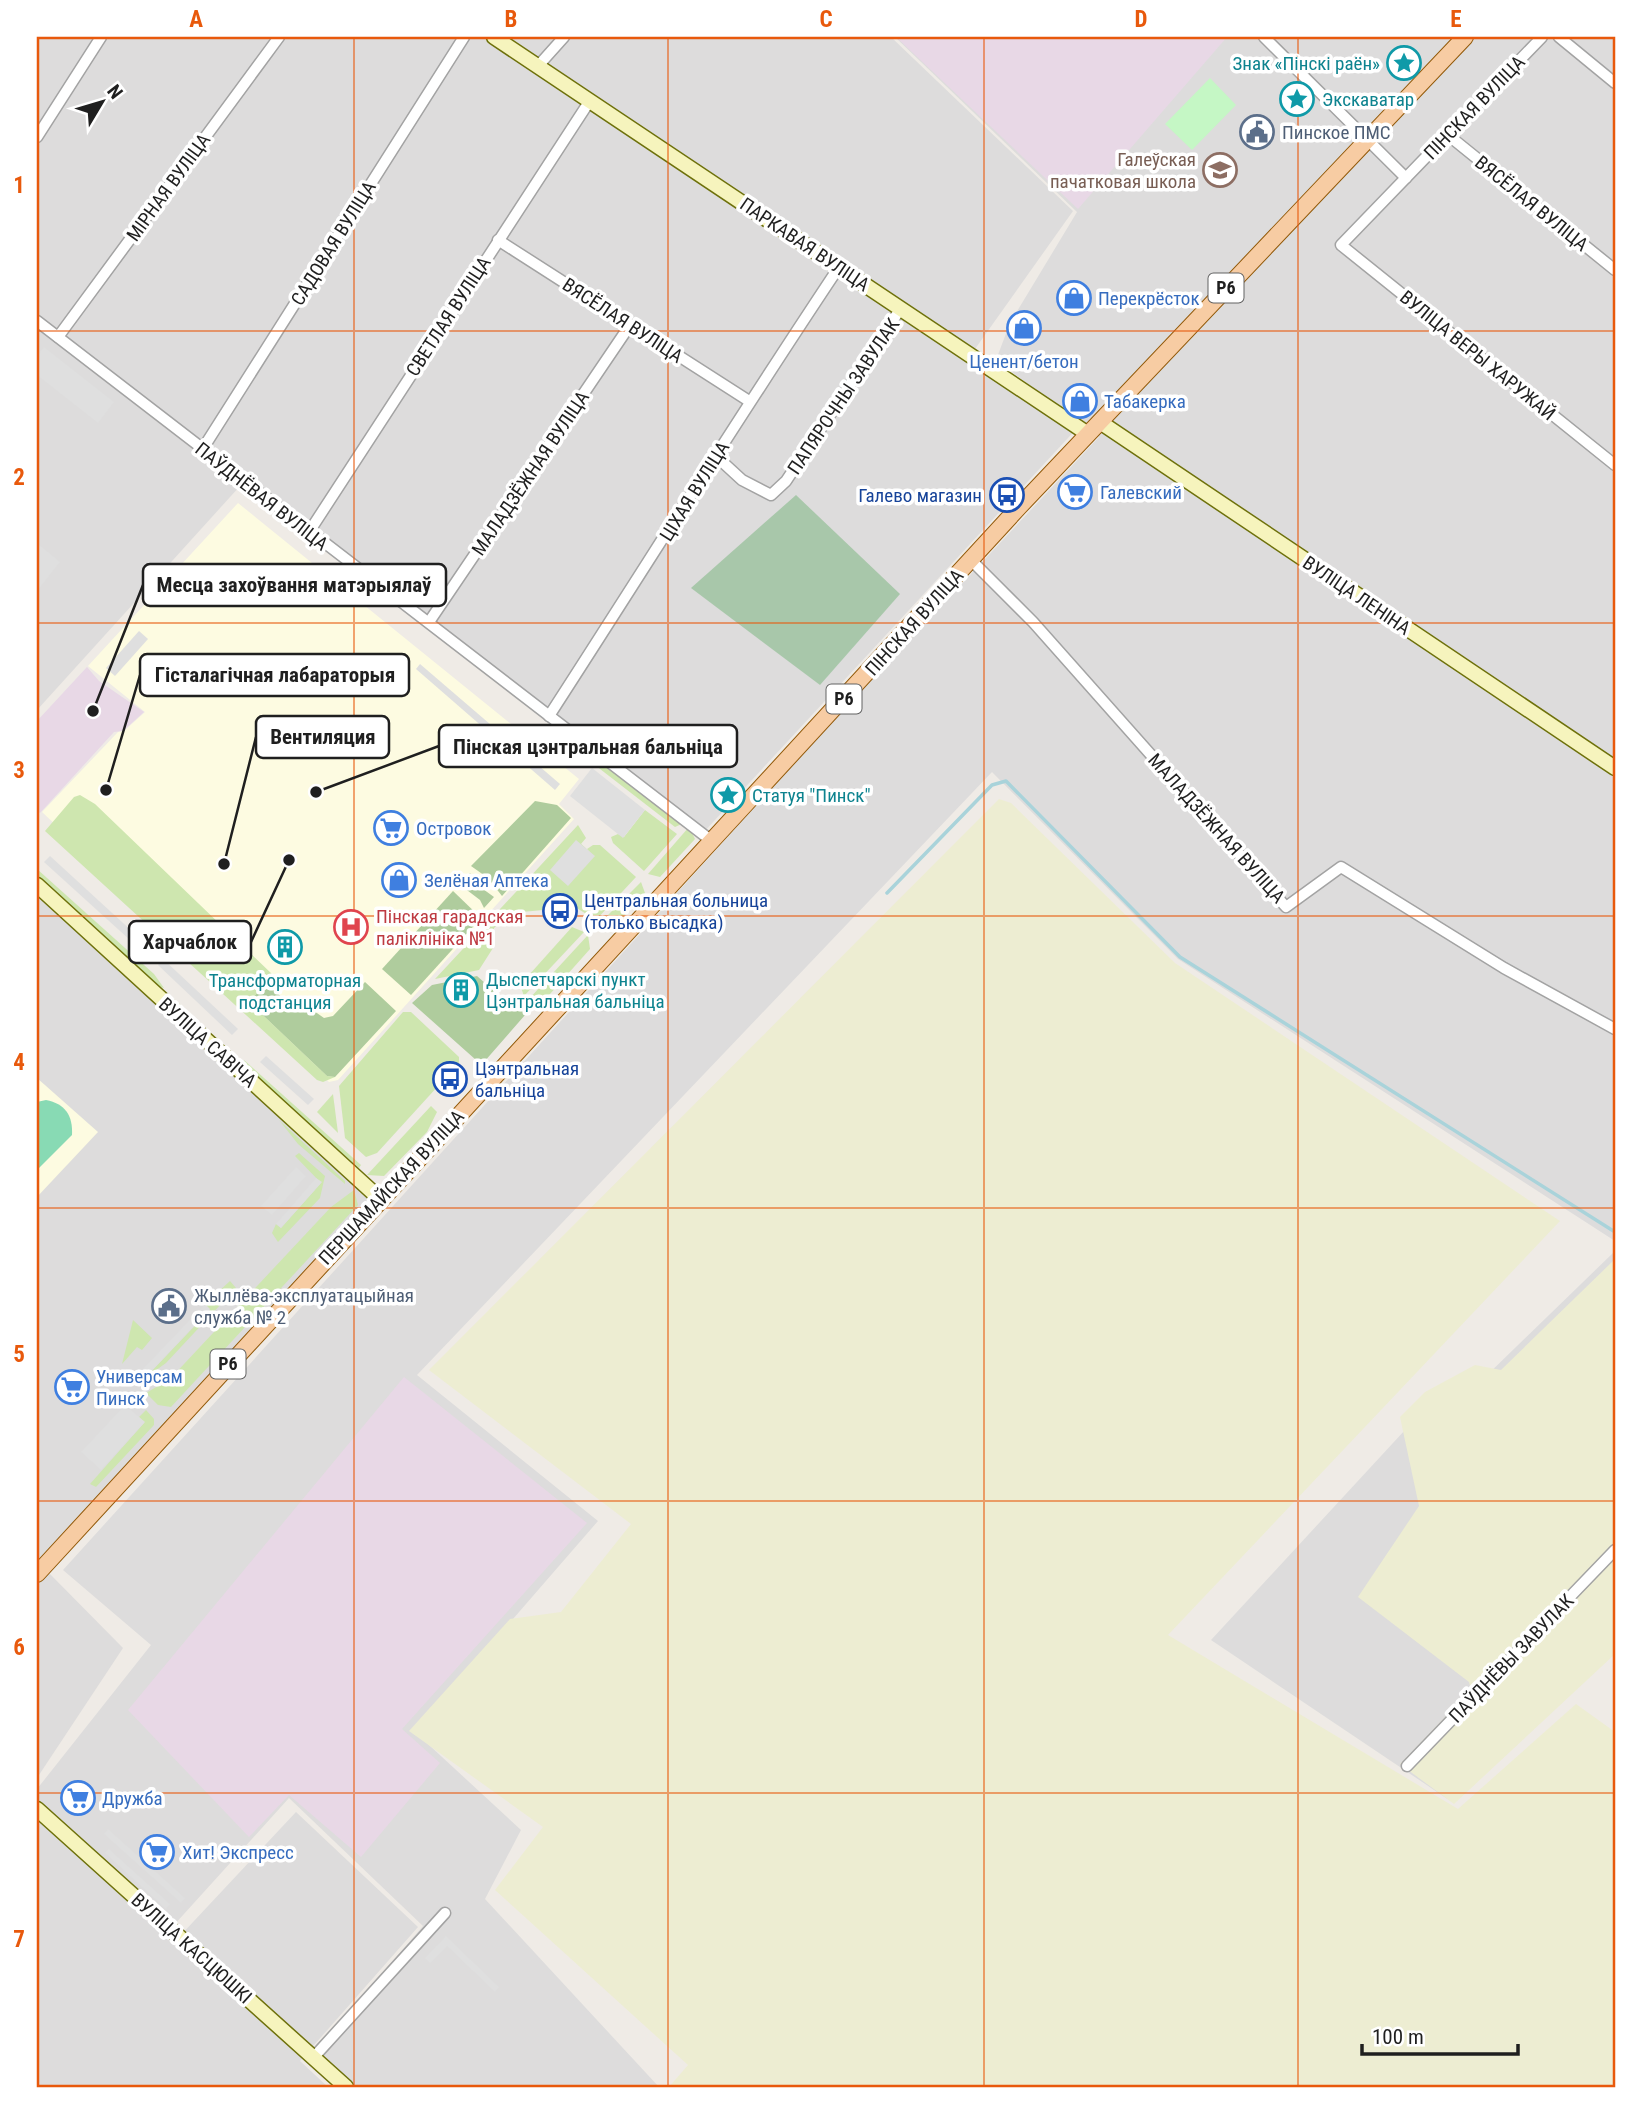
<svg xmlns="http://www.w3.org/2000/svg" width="1652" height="2124" font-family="'Roboto Condensed',sans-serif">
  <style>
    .residential { fill: #dddcdc }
    .industrial { fill: #e8d8e6 }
    .education { fill: #fdfbe1 }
    .farmland { fill: #ededd2 }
    .grass { fill: #cee6af }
    .forest { fill: #afcc9d }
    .cemetery { fill: #a8c7aa }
    .park { fill: #c5f7c5 }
    .pitch { fill: #88dab4 }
    .parking { fill: #dfdfdf }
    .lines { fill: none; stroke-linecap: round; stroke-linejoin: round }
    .stream { stroke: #a9d3da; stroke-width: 3.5 }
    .street-casing { stroke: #a3a3a3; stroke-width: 13 }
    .secondary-casing { stroke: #6e710b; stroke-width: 17 }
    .primary-casing { stroke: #925908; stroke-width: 18 }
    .street { stroke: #fff; stroke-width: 10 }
    .secondary { stroke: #f6f4bd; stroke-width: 14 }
    .primary { stroke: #f7cca3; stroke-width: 16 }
    .grid { fill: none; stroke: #e8590c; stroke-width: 2; stroke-opacity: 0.55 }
    .labels { text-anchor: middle; stroke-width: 7; stroke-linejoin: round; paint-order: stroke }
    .shield { fill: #fff; stroke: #626262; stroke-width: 2 }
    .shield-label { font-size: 18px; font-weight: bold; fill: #1f1f1f }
    .culture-label { font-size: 19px; fill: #0d838f; stroke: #fff; text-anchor: start }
    .street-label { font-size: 19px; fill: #1f1f1f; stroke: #fff }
    .service-label { font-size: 19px; fill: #4e5e75; stroke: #fff; text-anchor: start }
    .education-label { font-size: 19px; fill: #785e54; stroke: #fff; text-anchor: end }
    .shop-label { font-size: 19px; fill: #366cbe; stroke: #fff; text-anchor: start }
    .transit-label { font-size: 19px; fill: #164399; stroke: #fff; text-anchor: start }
    .health-label { font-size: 19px; fill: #be3a42; stroke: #fff; text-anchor: start }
    .leader { fill: none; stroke: #1f1f1f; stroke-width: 2.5 }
    .callout-dot { fill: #1f1f1f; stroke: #fff; stroke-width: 2.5 }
    .callout { fill: #fff; stroke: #1f1f1f; stroke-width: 2.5 }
    .callout-label { font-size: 21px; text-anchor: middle; font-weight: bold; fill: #1f1f1f }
    .neatline { fill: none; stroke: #e8590c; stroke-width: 2.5 }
    .grid-label { font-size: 23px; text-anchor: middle; font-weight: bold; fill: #e8590c }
  </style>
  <rect width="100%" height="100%" fill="#efebe6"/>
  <g class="residential">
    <path d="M37,37H891L1073,211L975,349L1080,425L702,834L37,324Z"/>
    <path d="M895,37H1615V1241L1178,959L992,772L417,1375L598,1521L415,1732L521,1830L485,1899L659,2087H356L314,2052L423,1926L289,1798L174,1925L37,1803V1789L151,1645L63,1570L812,744L1099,437L996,360L1010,323L1077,212Z"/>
    <path d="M37,328L240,486L37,710Z"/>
    <path d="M37,891L372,1199L37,1564Z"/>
    <path d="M1615,1251V1571L1449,1800L1211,1640L1405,1430L1480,1382Z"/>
    <path d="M46,1570L123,1648L37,1778V1581Z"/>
    <path d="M37,1812L179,1937L296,1812L418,1927L300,2061L328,2087H37Z"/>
  </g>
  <g class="industrial">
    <path d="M896,37H1227L1078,209Z"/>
    <path d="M87,667L99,681L144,712L123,731L114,732L40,813L37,811V721Z"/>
    <path d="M404,1377L587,1523L402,1729L440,1763L361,1857L289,1795L249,1837L128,1710Z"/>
  </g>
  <g class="education">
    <path d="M238,503L579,779L559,804L574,819L338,1080L329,1082L42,812L118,732L124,731L145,712L88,666Z"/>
    <path d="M37,1078L98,1132L37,1197Z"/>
  </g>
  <g class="farmland">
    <path d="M999,799L1011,803L1175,963L1560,1221L1168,1635L1458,1809L1576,1704L1615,1732V2087H669L688,2065L495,1890L543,1827L409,1731L510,1619L561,1612L631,1524L429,1370Z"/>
    <path d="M1613,1261L1615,1654L1454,1804L1400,1764L1471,1690L1469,1682L1358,1597L1419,1506L1400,1417L1425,1392L1475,1365L1501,1370Z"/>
  </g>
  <g class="grass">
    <path d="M593,758L599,759L684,823L675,827L591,762Z"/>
    <path d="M80,795L95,804L273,975L249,1002L327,1076L335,1077L323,1082L317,1080L45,831L74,797Z"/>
    <path d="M645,810L677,834L644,871L613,843L611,837L618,834L624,837Z"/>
    <path d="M578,825L586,838L581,844L577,840L594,856L587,849L593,845H600L636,877L596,920L575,907L511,913L494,928L493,948L479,970L435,979Z"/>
    <path d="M689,827L695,839L660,877L648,874Z"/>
    <path d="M37,869L154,974L164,988L157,986L37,876Z"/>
    <path d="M641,882L645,893L612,929L596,927Z"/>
    <path d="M572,927L584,932L524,996L520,985Z"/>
    <path d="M588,935L590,949L542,1003L535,1004L529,999Z"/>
    <path d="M403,1012H411L459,1057V1063L377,1153L366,1157L345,1138L339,1086Z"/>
    <path d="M244,1060L361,1165L359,1168L247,1071Z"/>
    <path d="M333,1094L338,1133L317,1112Z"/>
    <path d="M431,1106L437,1112L427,1132L384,1176L367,1175Z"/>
    <path d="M279,1120L345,1181V1184L298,1144Z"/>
    <path d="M299,1153L325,1176L320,1198L278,1242L272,1233L276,1224L281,1228L321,1183L295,1156Z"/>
    <path d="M354,1190L358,1205L171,1407L158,1405L146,1393L170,1379L331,1207Z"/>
    <path d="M230,1281L236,1288L166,1363L145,1378L210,1310L205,1304Z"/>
    <path d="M133,1320L152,1338L142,1350L137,1347L122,1364Z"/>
    <path d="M146,1410L154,1419V1425L96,1487L90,1484L144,1423L139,1417Z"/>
  </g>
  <g class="forest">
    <path d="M535,801L557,805L571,818L502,896L488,878L471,866Z"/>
    <path d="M470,873L477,880L476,884L494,897L484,908L480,900L459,884Z"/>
    <path d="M453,891L481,918L411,995L382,969Z"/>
    <path d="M273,975L281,984L275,991L297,1011L304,1004L324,1018L333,1016L365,982L396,1011L335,1077L327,1076L249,1002Z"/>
    <path d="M477,976L517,1011L522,1006L525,1015L484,1062L476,1060L412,1003L432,985Z"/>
  </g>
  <path class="cemetery" d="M796,495L900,594L820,685L691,588Z"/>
  <path class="park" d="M1210,78L1236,105L1192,150L1165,124Z"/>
  <path class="pitch" d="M46,1100C65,1104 73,1115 72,1135L37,1170V1102Z"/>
  <g class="parking">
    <path d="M44,347L114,402L98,423L37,375V356Z"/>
    <path d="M37,543L60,562L37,591Z"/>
    <path d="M139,631L148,639L115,676L106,668Z"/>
    <path d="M420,664L560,784L555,790L416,669Z"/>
    <path d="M592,768L645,810L623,838L570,796Z"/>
    <path d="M576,840L595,856L568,886L550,870Z"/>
    <path d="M50,856L135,934L130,940L44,862Z"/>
    <path d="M163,959L238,1029L232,1035L158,965Z"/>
    <path d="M266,1056L314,1099L308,1105L260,1062Z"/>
    <path d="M296,1167L306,1176L272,1215L261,1206Z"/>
    <path d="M316,1178L322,1182L281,1228L276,1224Z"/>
    <path d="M205,1304L210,1309L145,1378L139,1373Z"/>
    <path d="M125,1405L145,1422L101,1470L81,1452Z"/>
    <path d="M108,1829L185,1898L181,1903L104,1834Z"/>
    <path d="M109,1849L170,1904L166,1909L105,1853Z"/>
    <path d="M446,1936L499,1987L495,1992L447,1946L430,1963L425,1958Z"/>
  </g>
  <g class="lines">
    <path class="stream" d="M887,893L992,785L1006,781L1180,957L1615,1232"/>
    <g class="street-casing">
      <g id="street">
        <path d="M1264,37L1406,178"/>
        <path d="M1542,37L1341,245L1615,465"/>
        <path d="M1559,37L1615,83"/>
        <path d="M538,66L564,37"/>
        <path d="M1448,135L1615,270"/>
        <path d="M37,137L101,37"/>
        <path d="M498,240L749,401"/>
        <path d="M37,321L713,842"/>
        <path d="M58,337L279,37"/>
        <path d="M202,450L464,37"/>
        <path d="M717,457L742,480L771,495L786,481L901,308"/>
        <path d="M309,532L589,102"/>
        <path d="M971,560L1033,622L1286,907L1341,867L1504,968L1615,1029"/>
        <path d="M429,622L630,325"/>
        <path d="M549,716C646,566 740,415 839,267"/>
        <path d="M1407,1766L1615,1550"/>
        <path d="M313,2058L445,1913"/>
      </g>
    </g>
    <g class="secondary-casing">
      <g id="secondary">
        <path d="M494,37L1088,434"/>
        <path d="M1100,422L1615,768"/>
        <path d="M37,885L380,1199"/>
        <path d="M37,1809L346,2087"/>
      </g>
    </g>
    <g class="primary-casing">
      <path id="primary" d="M37,1574L1019,507L1465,37"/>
    </g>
    <use href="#street" class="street"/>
    <use href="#secondary" class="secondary"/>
    <use href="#primary" class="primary"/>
  </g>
  <path class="grid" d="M354,37V2087M668,37V2087M984,37V2087M1298,37V2087M37,331H1615M37,623H1615M37,916H1615M37,1208H1615M37,1501H1615M37,1793H1615"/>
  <defs>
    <g id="sight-ring" transform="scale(1.75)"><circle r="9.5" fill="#fff" stroke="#0f9aa8" stroke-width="1.5"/><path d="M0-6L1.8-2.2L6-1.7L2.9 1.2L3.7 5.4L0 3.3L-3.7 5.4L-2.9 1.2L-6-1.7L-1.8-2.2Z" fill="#0f9aa8"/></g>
    <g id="civic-ring" transform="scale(1.75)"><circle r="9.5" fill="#fff" stroke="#5c6f8a" stroke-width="1.5"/><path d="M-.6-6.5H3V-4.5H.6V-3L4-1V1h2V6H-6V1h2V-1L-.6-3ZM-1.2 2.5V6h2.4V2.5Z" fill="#5c6f8a"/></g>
    <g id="school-ring" transform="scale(1.75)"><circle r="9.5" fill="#fff" stroke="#8d6e63" stroke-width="1.5"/><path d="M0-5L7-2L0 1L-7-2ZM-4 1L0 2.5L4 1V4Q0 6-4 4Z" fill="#8d6e63"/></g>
    <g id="shop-ring" transform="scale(1.75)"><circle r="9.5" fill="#fff" stroke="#3f7fe0" stroke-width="1.5"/><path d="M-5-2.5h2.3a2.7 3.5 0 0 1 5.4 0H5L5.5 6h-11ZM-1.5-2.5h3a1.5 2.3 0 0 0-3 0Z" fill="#3f7fe0"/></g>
    <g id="supermarket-ring" transform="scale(1.75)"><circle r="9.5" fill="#fff" stroke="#3f7fe0" stroke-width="1.5"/><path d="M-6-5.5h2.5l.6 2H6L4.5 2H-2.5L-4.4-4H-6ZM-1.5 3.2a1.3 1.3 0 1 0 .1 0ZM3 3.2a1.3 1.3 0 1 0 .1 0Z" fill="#3f7fe0"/></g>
    <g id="bus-ring" transform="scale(1.75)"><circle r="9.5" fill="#fff" stroke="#1a4fb4" stroke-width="1.5"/><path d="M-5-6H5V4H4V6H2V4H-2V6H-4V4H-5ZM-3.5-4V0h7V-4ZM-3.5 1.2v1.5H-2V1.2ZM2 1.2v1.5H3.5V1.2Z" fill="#1a4fb4"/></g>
    <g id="hospital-ring" transform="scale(1.75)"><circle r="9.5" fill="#fff" stroke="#e0444e" stroke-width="1.5"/><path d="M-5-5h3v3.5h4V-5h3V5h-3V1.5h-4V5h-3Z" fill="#e0444e"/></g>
    <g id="building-ring" transform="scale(1.75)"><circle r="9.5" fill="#fff" stroke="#0f9aa8" stroke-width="1.5"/><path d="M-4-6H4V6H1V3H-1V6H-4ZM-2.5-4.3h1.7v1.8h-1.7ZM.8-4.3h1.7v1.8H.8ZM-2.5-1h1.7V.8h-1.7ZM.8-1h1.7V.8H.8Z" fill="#0f9aa8"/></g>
  </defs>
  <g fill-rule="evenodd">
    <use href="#sight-ring" x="1404" y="63"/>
    <use href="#sight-ring" x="1297" y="99"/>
    <use href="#civic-ring" x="1257" y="132"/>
    <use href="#school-ring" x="1220" y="170"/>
    <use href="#shop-ring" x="1074" y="298"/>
    <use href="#shop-ring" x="1024" y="328"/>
    <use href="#shop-ring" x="1080" y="401"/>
    <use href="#supermarket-ring" x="1075" y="492"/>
    <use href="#bus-ring" x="1007" y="495"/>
    <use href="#sight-ring" x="728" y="795"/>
    <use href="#supermarket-ring" x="391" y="828"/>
    <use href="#shop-ring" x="399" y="880"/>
    <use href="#bus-ring" x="560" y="911"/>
    <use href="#hospital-ring" x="351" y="927"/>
    <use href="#building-ring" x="285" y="947"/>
    <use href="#building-ring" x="461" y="990"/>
    <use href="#bus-ring" x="450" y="1079"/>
    <use href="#civic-ring" x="169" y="1306"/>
    <use href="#supermarket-ring" x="72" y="1387"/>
    <use href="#supermarket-ring" x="78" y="1798"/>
    <use href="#supermarket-ring" x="157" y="1852"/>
  </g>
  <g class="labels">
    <g class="shield">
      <rect x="1208.5" y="273.5" width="35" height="29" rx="5"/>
      <rect x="826.5" y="684.5" width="35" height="29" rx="5"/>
      <rect x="210.5" y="1349.5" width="35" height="29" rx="5"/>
    </g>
    <g class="shield-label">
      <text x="1226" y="294">Р6</text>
      <text x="844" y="705">Р6</text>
      <text x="228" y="1370">Р6</text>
    </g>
    <g class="culture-label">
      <text x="1380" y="70" text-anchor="end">Знак «Пінскі раён»</text>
      <text x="1322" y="106">Экскаватар</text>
      <text x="752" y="802">Статуя "Пинск"</text>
      <text x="486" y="986">Дыспетчарскі пункт<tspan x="486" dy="22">Цэнтральная бальніца</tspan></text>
      <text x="285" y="987" text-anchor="middle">Трансформаторная<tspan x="285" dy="22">подстанция</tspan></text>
    </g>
    <g class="street-label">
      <text transform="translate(1474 107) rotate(-46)" y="7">ПІНСКАЯ ВУЛІЦА</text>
      <text transform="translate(168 187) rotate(-54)" y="7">МІРНАЯ ВУЛІЦА</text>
      <text transform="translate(1532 203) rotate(39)" y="7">ВЯСЁЛАЯ ВУЛІЦА</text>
      <text transform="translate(333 243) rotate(-58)" y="7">САДОВАЯ ВУЛІЦА</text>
      <text transform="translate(805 244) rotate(34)" y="7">ПАРКАВАЯ ВУЛІЦА</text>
      <text transform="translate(448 316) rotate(-57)" y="7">СВЕТЛАЯ ВУЛІЦА</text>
      <text transform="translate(623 320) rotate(33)" y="7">ВЯСЁЛАЯ ВУЛІЦА</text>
      <text transform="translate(1478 355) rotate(39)" y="7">ВУЛІЦА ВЕРЫ ХАРУЖАЙ</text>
      <text transform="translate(843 396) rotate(-56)" y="7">ПАПЯРОЧНЫ ЗАВУЛАК</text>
      <text transform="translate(530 473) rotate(-56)" y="7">МАЛАДЗЁЖНАЯ ВУЛІЦА</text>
      <text transform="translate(694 491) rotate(-58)" y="7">ЦІХАЯ ВУЛІЦА</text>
      <text transform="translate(262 496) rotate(38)" y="7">ПАЎДНЁВАЯ ВУЛІЦА</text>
      <text transform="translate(1357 595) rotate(34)" y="7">ВУЛІЦА ЛЕНІНА</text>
      <text transform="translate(914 622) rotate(-48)" y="7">ПІНСКАЯ ВУЛІЦА</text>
      <text transform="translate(1217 828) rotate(48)" y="7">МАЛАДЗЁЖНАЯ ВУЛІЦА</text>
      <text transform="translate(208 1042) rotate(42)" y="7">ВУЛІЦА САВІЧА</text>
      <text transform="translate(391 1187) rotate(-47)" y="7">ПЕРШАМАЙСКАЯ ВУЛІЦА</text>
      <text transform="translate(1511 1658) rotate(-46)" y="7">ПАЎДНЁВЫ ЗАВУЛАК</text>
      <text transform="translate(192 1948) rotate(42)" y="7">ВУЛІЦА КАСЦЮШКІ</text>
    </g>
    <g class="service-label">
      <text x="1282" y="139">Пинское ПМС</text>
      <text x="194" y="1302">Жыллёва-эксплуатацыйная<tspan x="194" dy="22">служба № 2</tspan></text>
    </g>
    <g class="education-label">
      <text x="1196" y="166">Галеўская<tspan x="1196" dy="22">пачатковая школа</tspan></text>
    </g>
    <g class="shop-label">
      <text x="1098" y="305">Перекрёсток</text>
      <text x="1024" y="368" text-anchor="middle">Ценент/бетон</text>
      <text x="1104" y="408">Табакерка</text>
      <text x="1100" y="499">Галевский</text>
      <text x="416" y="835">Островок</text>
      <text x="424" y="887">Зелёная Аптека</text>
      <text x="96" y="1383">Универсам<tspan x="96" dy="22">Пинск</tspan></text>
      <text x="102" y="1805">Дружба</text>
      <text x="182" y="1859">Хит! Экспресс</text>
    </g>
    <g class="transit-label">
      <text x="982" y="502" text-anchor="end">Галево магазин</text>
      <text x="584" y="907">Центральная больница<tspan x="584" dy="22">(только высадка)</tspan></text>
      <text x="475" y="1075">Цэнтральная<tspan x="475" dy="22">бальніца</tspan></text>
    </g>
    <g class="health-label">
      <text x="376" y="923">Пінская гарадская<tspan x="376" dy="22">паліклініка №1</tspan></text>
    </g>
  </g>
  <path class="leader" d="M93 711L143 585M106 790L140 675M224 864L256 737M316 792L439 746M289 860L251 942"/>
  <g class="callout-dot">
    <circle cx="93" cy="711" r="7"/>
    <circle cx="106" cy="790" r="7"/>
    <circle cx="224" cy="864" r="7"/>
    <circle cx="316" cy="792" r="7"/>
    <circle cx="289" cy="860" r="7"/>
  </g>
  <g class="callout">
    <rect x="143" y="564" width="303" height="42" rx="7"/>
    <rect x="140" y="654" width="269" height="42" rx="7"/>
    <rect x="256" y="716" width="133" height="42" rx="7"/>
    <rect x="439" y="725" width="298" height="42" rx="7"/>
    <rect x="129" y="921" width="122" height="42" rx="7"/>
  </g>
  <g class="callout-label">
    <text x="294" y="592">Месца захоўвання матэрыялаў</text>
    <text x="275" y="682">Гісталагічная лабараторыя</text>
    <text x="323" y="744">Вентиляция</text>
    <text x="588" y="754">Пінская цэнтральная бальніца</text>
    <text x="190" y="949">Харчаблок</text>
  </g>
  <rect width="1652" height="2124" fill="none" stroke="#ffffff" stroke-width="77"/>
  <g transform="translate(102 102) rotate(52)" stroke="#ffffff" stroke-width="5" paint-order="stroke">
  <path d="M0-5L12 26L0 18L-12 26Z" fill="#1f1f1f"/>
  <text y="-10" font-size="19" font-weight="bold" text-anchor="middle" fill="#1f1f1f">N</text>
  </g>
  <path d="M1362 2044v10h156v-10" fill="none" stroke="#1f1f1f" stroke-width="3.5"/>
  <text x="1372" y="2044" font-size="21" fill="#1f1f1f" stroke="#ffffff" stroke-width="5" paint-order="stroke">100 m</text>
  <rect x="38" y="38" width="1576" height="2048" class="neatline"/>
  <g class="grid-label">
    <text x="196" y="27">A</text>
    <text x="511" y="27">B</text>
    <text x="826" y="27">C</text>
    <text x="1141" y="27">D</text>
    <text x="1456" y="27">E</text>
    <text x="19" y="193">1</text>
    <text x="19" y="485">2</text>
    <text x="19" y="778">3</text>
    <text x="19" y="1070">4</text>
    <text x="19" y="1362">5</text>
    <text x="19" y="1655">6</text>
    <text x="19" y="1947">7</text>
  </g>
</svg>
